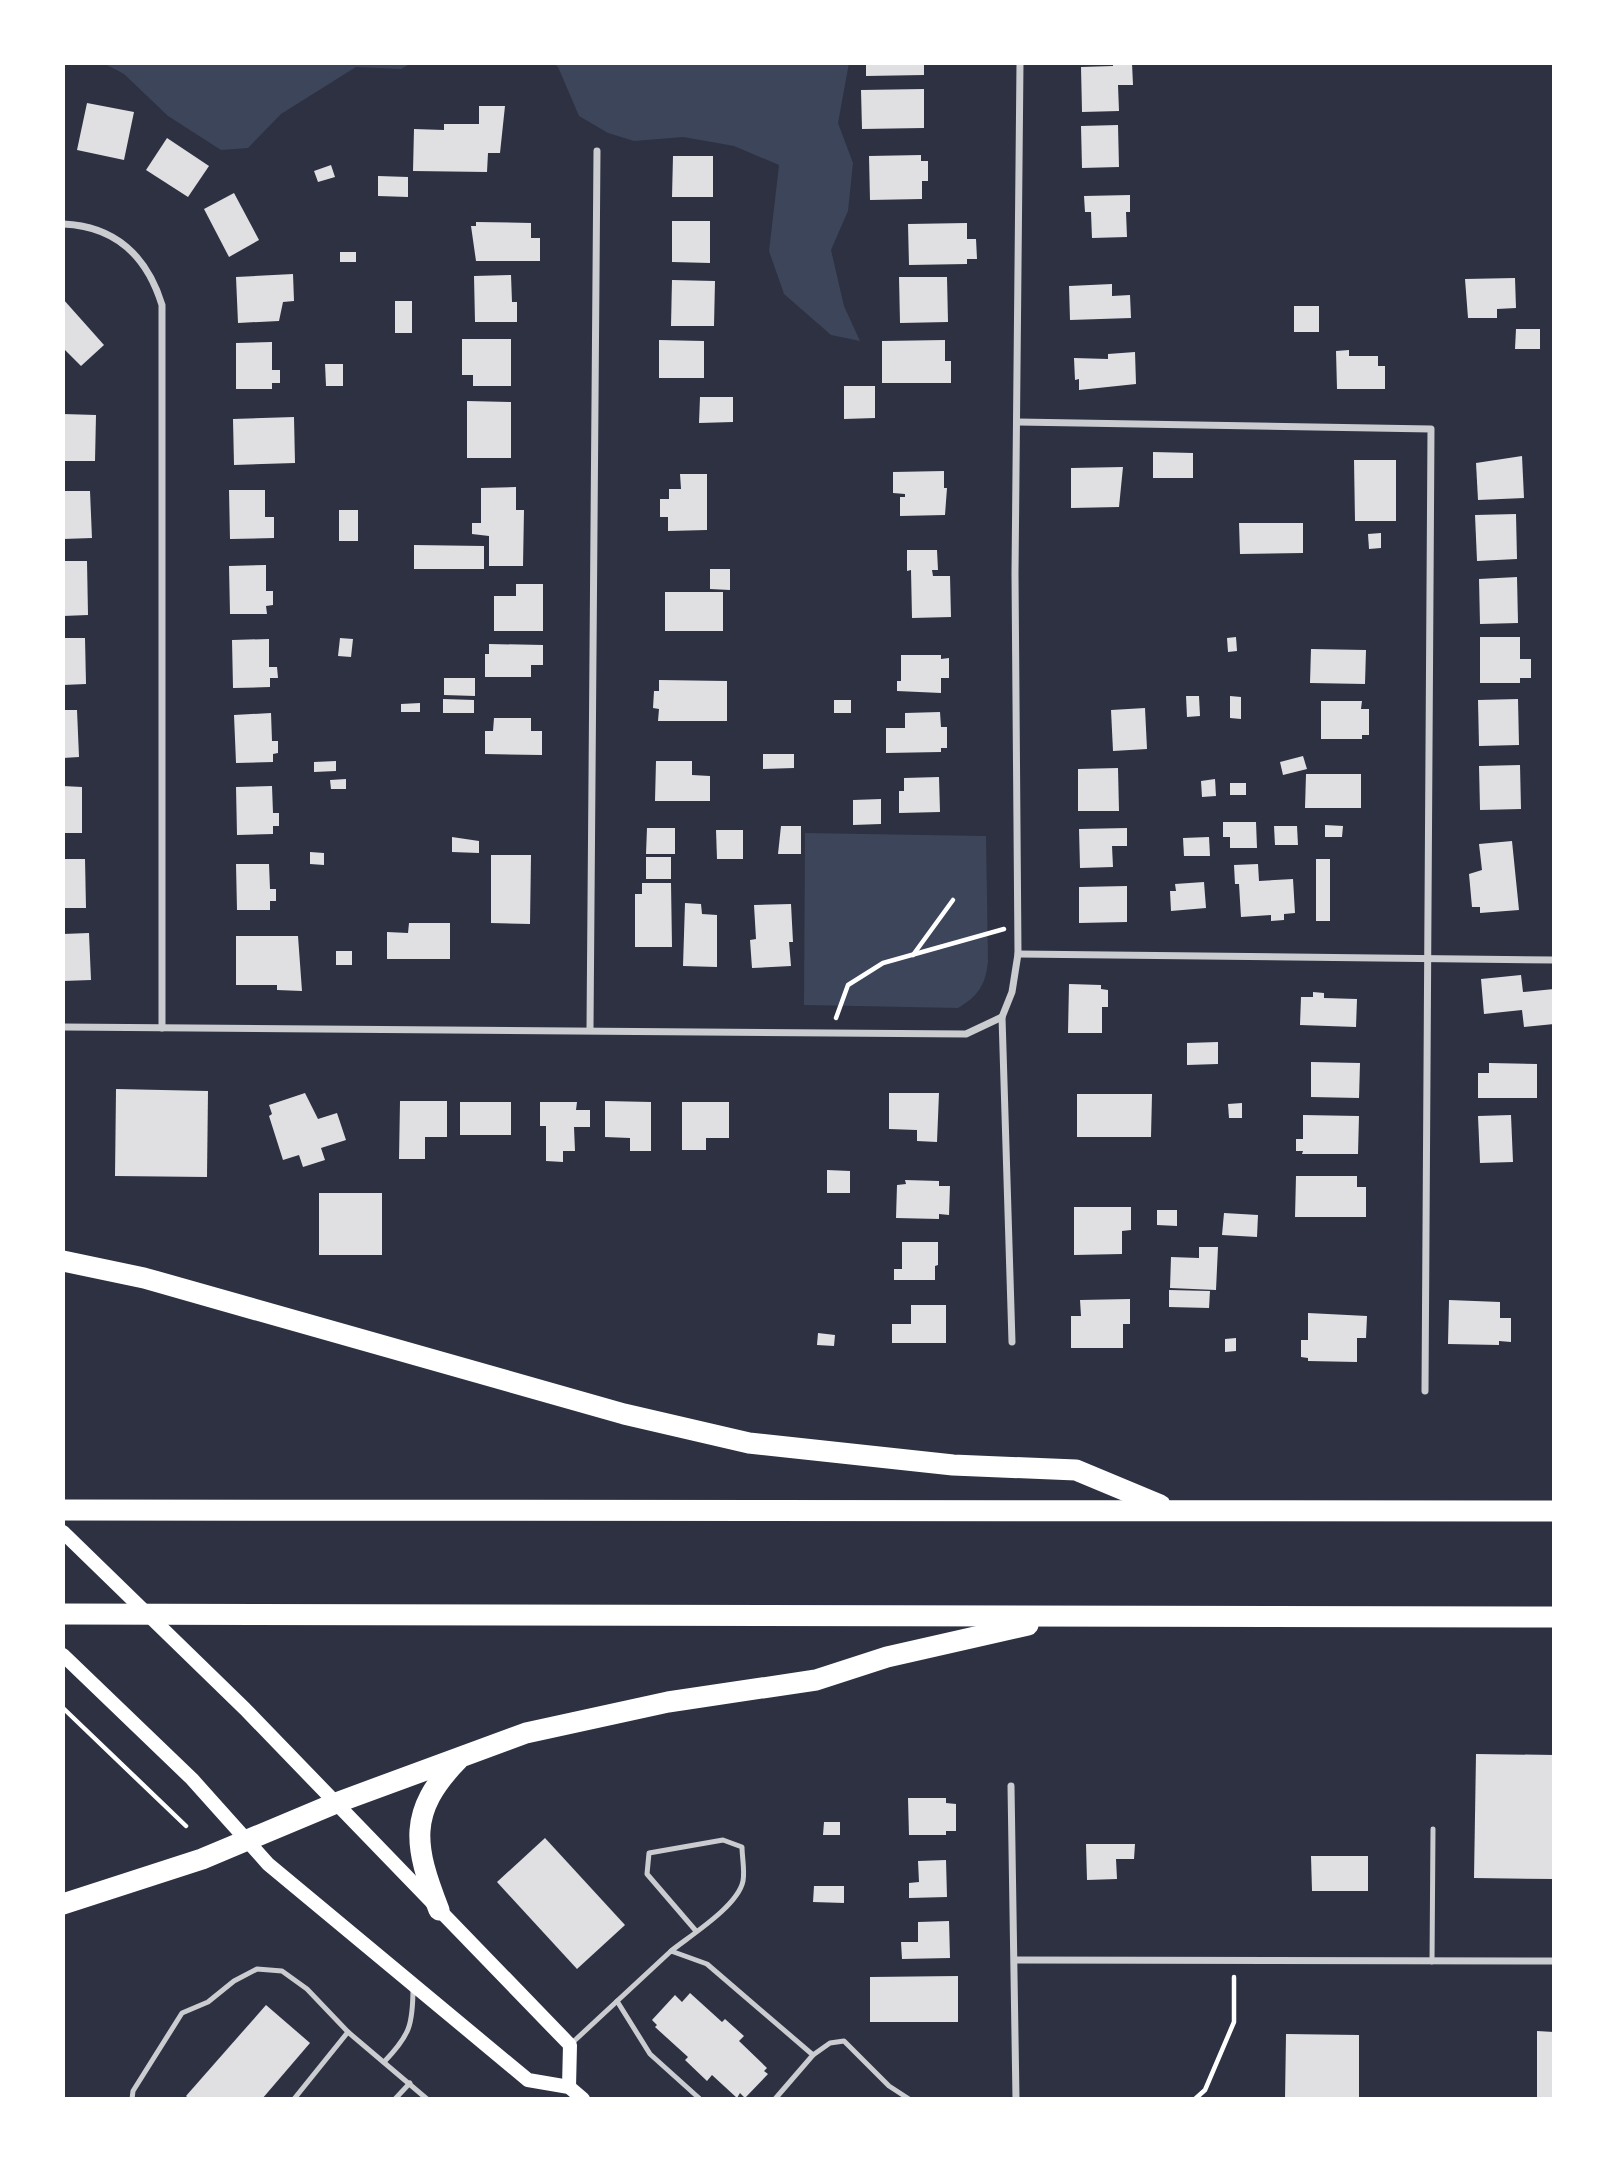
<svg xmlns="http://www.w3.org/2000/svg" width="1617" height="2162" font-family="Merriweather,serif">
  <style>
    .green { fill: #3c4559 }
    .building { fill: #e0e0e3 }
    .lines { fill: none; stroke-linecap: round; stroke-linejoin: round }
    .path { stroke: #fff; stroke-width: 4.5 }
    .service { stroke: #caccd0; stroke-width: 5 }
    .minor { stroke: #caccd0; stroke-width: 7 }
    .secondary { stroke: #fff; stroke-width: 14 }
    .motorway { stroke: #fff; stroke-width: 21 }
  </style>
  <rect width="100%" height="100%" fill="#2d3142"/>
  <g class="green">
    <path d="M103,63H412L401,69L356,67L281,114L248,148L221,150L168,116L124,74Z"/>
    <path d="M553,63H849L838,123L853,163L848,211L831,250L844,306L860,341L831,335L784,294L769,251L779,165L734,146L683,137L634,141L608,133L579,116L558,67Z"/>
    <path d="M805,833L986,836L988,962C985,986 978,996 958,1008L804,1005Z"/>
  </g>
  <g class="building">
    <path d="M866,63H924V75L866,76Z"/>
    <path d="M1113,63H1132L1133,85H1118L1119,111L1082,112L1081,67L1113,66Z"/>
    <path d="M924,89V128L862,129L861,90Z"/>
    <path d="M87,103L134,112L124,160L77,150Z"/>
    <path d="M479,106H505L500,153H488L487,172L413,171L414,129L444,130V124H479Z"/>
    <path d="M1118,125L1119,167L1082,168L1081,126Z"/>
    <path d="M167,138L209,166L188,197L146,170Z"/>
    <path d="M921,155V161H928V181H922V199L870,200L869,156Z"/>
    <path d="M673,156H713V197H672Z"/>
    <path d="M331,165L335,177L318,182L314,171Z"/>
    <path d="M378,176L408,177V197L378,196Z"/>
    <path d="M234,193L259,240L229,257L204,209Z"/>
    <path d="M1130,195V212H1126L1127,237L1092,238L1091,212H1085L1084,196Z"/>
    <path d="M672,221H710V263L672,262Z"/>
    <path d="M476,222L531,223V238H540V261H476L471,226H476Z"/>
    <path d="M967,223V239H976L977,259H967V264L909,265L908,224Z"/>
    <rect x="340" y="252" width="16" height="10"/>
    <path d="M293,274L294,301L283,302L279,321L238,323L236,277Z"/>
    <path d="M511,275L512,302H517V322H475L474,276Z"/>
    <path d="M899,277H947L948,322L900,323Z"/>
    <path d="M1515,278L1516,308L1497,309V318H1468L1465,279Z"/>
    <path d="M672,280L715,281L714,326H671Z"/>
    <path d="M1112,284V296L1130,295L1131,318L1070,320L1069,286Z"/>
    <path d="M63,299L104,345L81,366L63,348Z"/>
    <rect x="395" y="301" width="17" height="32"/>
    <rect x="1294" y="306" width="25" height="26"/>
    <path d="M1516,329H1540V349H1515Z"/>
    <path d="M462,339H511V386H473V375H462Z"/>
    <path d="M659,340L704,341V378H659Z"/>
    <path d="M945,340V361H951V383H882V341Z"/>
    <path d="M272,342V370H280V383H272V389H236V343Z"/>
    <path d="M1349,350V356H1378V366H1385V389H1337L1336,351Z"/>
    <path d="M1135,352L1136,384L1079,390V379L1075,380L1074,358L1108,359V354Z"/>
    <path d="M325,364H343V386H326Z"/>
    <path d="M844,386H875V418L844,419Z"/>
    <path d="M700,397H733V422L699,423Z"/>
    <path d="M467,401L511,402V458H467Z"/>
    <path d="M63,414L96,415L95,461H63Z"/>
    <path d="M294,417L295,463L234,465L233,419Z"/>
    <path d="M1153,452L1193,453V478H1153Z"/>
    <path d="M1522,456L1524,498L1478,500L1476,463Z"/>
    <path d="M1354,460H1396V521H1355Z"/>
    <path d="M1123,467L1119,507L1071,508V468Z"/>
    <path d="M944,471V488H947L945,515L900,516V497H905V494L893,493V472Z"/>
    <path d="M680,474H707V530L668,531V517H660V499H669V489H681Z"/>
    <path d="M516,487V510H524L523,566H489V536L472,534V523H481V488Z"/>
    <path d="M229,490H265V517H274V538L230,539Z"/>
    <path d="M63,491H90L92,538L63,539Z"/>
    <rect x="339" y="510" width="19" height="31"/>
    <path d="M1516,514L1517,559L1477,561L1475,515Z"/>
    <path d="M1239,523H1303V553L1240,554Z"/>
    <path d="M1381,533V548L1369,549L1368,534Z"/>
    <path d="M414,545L484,546V569H414Z"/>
    <path d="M907,550H937L938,570H932L933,576H950L951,617L912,618L911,570L907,571Z"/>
    <path d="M63,561H87L88,615L63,616Z"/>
    <path d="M266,565V591H273V605L266,606L267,614H230L229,566Z"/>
    <path d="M710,569H730V590L710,589Z"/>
    <path d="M1517,577L1518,623L1480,624L1479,579Z"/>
    <path d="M516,584H543V631H494V596H516Z"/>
    <rect x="665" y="592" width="58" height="39"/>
    <path d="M1236,637L1237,651L1228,652L1227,638Z"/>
    <path d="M1480,637H1520V659H1531V678H1520V683H1480Z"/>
    <path d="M63,638H85L86,684L63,685Z"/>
    <path d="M340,638L353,639L351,657L338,656Z"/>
    <path d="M269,639V667H277L278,678H270V687L233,688L232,640Z"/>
    <path d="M489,644L543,645V665H531V677H485V654H489Z"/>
    <path d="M1311,649L1366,650L1365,684L1310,683Z"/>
    <path d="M901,655H941V659L949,658V678H941V693L897,691V681H901Z"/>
    <path d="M444,678H475V696L444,695Z"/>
    <path d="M659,680L727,681V721H658L659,709L653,708L654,691H659Z"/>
    <path d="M1186,696H1199L1200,716L1187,717Z"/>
    <path d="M1230,696L1241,697V719L1230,718Z"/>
    <path d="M443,699L474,700V713H443Z"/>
    <path d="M1518,699L1519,745L1479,746L1478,700Z"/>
    <rect x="834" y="700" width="17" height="13"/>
    <path d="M1321,701H1362L1361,709H1369V735H1362V739H1321Z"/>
    <path d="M420,703V712H401V704Z"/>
    <path d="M1145,708L1147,749L1113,751L1111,710Z"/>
    <path d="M63,710H77L79,757L63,758Z"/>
    <path d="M940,712L941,727H947V748H941V752L886,753V728H905V713Z"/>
    <path d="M271,713L272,741H278V753L273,754V762L236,763L234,715Z"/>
    <path d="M494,718H531V731H542V755L485,754V731H493Z"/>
    <path d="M763,754H794V768L763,769Z"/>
    <path d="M1303,756L1307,769L1283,775L1280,762Z"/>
    <path d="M336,761V771L314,772V762Z"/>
    <path d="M656,761H692V775L710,776V801H655Z"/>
    <path d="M1520,765L1521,809L1480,810L1479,766Z"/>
    <path d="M1118,768L1119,811H1078V769Z"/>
    <path d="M1306,774H1361V808H1305Z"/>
    <path d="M939,777L940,812L899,813V791H904V778Z"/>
    <path d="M346,779V789H331L330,780Z"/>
    <path d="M1215,779L1216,796L1202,797L1201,781Z"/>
    <rect x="1230" y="783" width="16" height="12"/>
    <path d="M63,786L82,787V833H63Z"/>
    <path d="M272,786L273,813H279V826H273V834L237,835L236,787Z"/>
    <path d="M881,799V824L853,825V800Z"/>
    <path d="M1223,822H1256L1257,848H1230V837H1223Z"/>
    <path d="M1325,825L1343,826L1342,837H1325Z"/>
    <path d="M781,826H801V854H778Z"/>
    <path d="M1274,826H1297L1298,845H1275Z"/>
    <path d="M647,828H675V854H646Z"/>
    <path d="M1127,828V846H1112L1113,867L1080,868L1079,829Z"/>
    <path d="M716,830H743V859H717Z"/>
    <path d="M452,837L479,841V853L452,852Z"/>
    <path d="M1209,837L1210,856H1184L1183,838Z"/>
    <path d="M1512,841L1519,910L1480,913V907H1472L1469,874L1482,870L1479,844Z"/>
    <path d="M310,852L324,853V865L310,864Z"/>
    <path d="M491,855H531L530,924L491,923Z"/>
    <rect x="646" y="857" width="25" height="22"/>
    <path d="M63,859H85L86,908H63Z"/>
    <rect x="1316" y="859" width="14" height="62"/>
    <path d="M236,864H269L270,889H276V901H270V910H237Z"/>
    <path d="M1258,864L1259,881L1293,879L1295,913L1284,914V920L1271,921V915L1241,917L1239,884H1235L1234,865Z"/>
    <path d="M1204,882L1206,908L1171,911L1170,891H1176L1175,884Z"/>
    <path d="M642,883H671L672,947H635V894H642Z"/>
    <path d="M1127,886V922L1079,923V887Z"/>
    <path d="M685,903L701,904L702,914L717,915V967L683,966Z"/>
    <path d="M791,904L793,942H789L791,966L752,968L750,940L756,939L754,905Z"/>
    <path d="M409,923H450V959H387V932L408,933Z"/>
    <path d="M89,933L91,980L63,981V934Z"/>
    <path d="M236,936H298L302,991L277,990V985H236Z"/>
    <rect x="336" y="951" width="16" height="14"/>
    <path d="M1521,975L1523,992L1554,989V1024L1524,1027L1522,1010L1484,1014L1481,979Z"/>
    <path d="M1069,984L1101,985V989L1108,990V1007H1102V1033H1068Z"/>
    <path d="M1313,992L1324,993V998L1357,999L1356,1027L1300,1025L1301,997H1313Z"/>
    <path d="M1218,1042V1064L1187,1065V1043Z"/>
    <path d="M1311,1062L1360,1063L1359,1098L1311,1097Z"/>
    <path d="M1489,1063L1537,1064V1098H1478V1073H1489Z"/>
    <path d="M116,1089L208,1091L207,1177L115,1176Z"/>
    <path d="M305,1093L318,1119L337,1113L346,1140L321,1148L325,1160L303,1167L299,1155L283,1160L269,1116L272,1114L269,1105Z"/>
    <path d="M889,1093H939L937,1142L917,1141V1130L889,1129Z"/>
    <path d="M1077,1094H1152L1151,1137H1077Z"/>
    <path d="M400,1101H447V1137H425V1159H399Z"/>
    <path d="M605,1101L651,1102V1151H630V1138L605,1137Z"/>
    <rect x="460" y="1102" width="51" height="33"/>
    <path d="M540,1102H577L576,1110H590V1127H574L575,1151H563V1162L546,1161V1126H540Z"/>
    <path d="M682,1102H729V1138H706V1150H682Z"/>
    <path d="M1242,1103V1118H1229L1228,1104Z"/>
    <path d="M1303,1115L1359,1116L1358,1154H1302L1303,1151H1296V1139H1303Z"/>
    <path d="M1511,1115L1513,1162L1480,1163L1478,1116Z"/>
    <path d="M827,1170L850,1171V1193H827Z"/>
    <path d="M1296,1176H1357V1187H1366V1217H1295Z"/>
    <path d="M905,1180L939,1181V1186H950L949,1215L939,1214V1219L896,1218L897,1185L906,1184Z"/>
    <rect x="319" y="1193" width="63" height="62"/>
    <path d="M1074,1207H1131V1230L1122,1231V1254L1074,1255Z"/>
    <path d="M1157,1210H1177V1226L1157,1225Z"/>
    <path d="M1224,1213L1258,1215L1257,1237L1222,1235Z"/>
    <path d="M902,1242H938V1265L935,1266V1280H894V1269H902Z"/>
    <path d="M1199,1247H1218L1216,1290L1170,1288L1171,1257L1199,1258Z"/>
    <path d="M1169,1290L1210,1291L1209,1308L1169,1307Z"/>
    <path d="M1130,1299V1324H1123V1348H1071V1316H1081L1080,1300Z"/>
    <path d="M1449,1300L1500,1302V1318H1511V1342L1499,1341V1345L1448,1344Z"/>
    <path d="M911,1305H946V1343H892V1324H911Z"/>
    <path d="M1308,1313L1367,1316L1366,1338H1357V1362L1308,1361V1358L1301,1357V1340H1308Z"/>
    <path d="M818,1333L835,1335L834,1346L817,1345Z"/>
    <path d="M1236,1338V1351L1225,1352V1339Z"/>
    <path d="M1476,1754L1554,1755V1879L1474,1878Z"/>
    <path d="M908,1798H946V1803L956,1804V1831H946V1835H909Z"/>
    <path d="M824,1822H840V1835H823Z"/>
    <path d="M545,1838L625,1925L577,1969L497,1882Z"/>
    <path d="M1086,1844H1135L1134,1859H1116L1117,1879L1087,1880Z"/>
    <path d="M1311,1856H1368V1891H1312Z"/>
    <path d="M946,1860L947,1897L909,1898V1883L919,1882L918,1861Z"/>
    <path d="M814,1886H844V1903L813,1902Z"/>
    <path d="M949,1921L950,1958L902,1959L901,1942H918V1922Z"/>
    <path d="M958,1976V2022H870V1977Z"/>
    <path d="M690,1993L722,2022L725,2019L744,2036L739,2041L767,2068L764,2071L768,2074L745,2098L740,2093L737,2098L712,2075L707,2081L685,2060L688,2057L655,2027L657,2025L652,2020L675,1995L682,2002Z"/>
    <path d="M266,2005L310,2043L262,2099H189L186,2096Z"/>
    <path d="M1537,2031L1554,2032V2099H1537Z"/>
    <path d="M1286,2034L1359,2035V2099H1285Z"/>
  </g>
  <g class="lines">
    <g class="path">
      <path d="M913,955L953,900"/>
      <path d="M836,1018L848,985L883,963L1004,929"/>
      <path d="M63,1708L186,1826"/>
      <path d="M1195,2099L1205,2090L1234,2022V1977"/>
    </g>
    <g class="service">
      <path d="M671,1951C691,1935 738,1906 743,1881C745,1871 742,1857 742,1847L723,1840L649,1853L647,1874L696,1931"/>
      <path d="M1432,1962L1433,1829"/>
      <path d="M617,2001L650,2054L700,2099"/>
      <path d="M572,2043L671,1951L707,1964L813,2055L775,2099"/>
      <path d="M813,2055L830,2043L844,2041L889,2086L909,2099"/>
      <path d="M384,2062C410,2035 413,2025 413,1987"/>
      <path d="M132,2099L133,2091L182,2013L208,2002L234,1981L257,1969L282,1971L307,1989L348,2032L427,2099"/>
      <path d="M294,2099L348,2032"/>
      <path d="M395,2099L410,2083"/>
    </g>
    <g class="minor">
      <path d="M63,224C115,226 147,256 162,305V1028"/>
      <path d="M1018,422L1431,429L1425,1391"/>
      <path d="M1018,954L1554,960"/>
      <path d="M63,1027L966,1034L1002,1017"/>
      <path d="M590,1029L597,151"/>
      <path d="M1012,1342L1002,1017L1012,992L1018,954L1015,574L1020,63"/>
      <path d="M1011,1786L1016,2099"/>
      <path d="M1016,1960L1554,1961"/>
    </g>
    <g class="secondary">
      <path d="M63,1532L245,1709L570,2045L569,2087"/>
      <path d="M63,1655L192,1779L268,1864L528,2080L569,2087L583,2099"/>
    </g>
    <g class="motorway">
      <path d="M63,1261L144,1278L624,1414L749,1443L953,1465L1076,1470L1160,1505"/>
      <path d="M63,1510L1554,1511"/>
      <path d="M63,1614L1554,1617"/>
      <path d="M63,1904L202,1859L336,1803L526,1733L668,1702L816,1680L887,1657L1028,1625"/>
      <path d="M439,1910C414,1846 407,1812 458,1760"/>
    </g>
  </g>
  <rect width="1617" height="2162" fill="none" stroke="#ffffff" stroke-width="130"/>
</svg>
